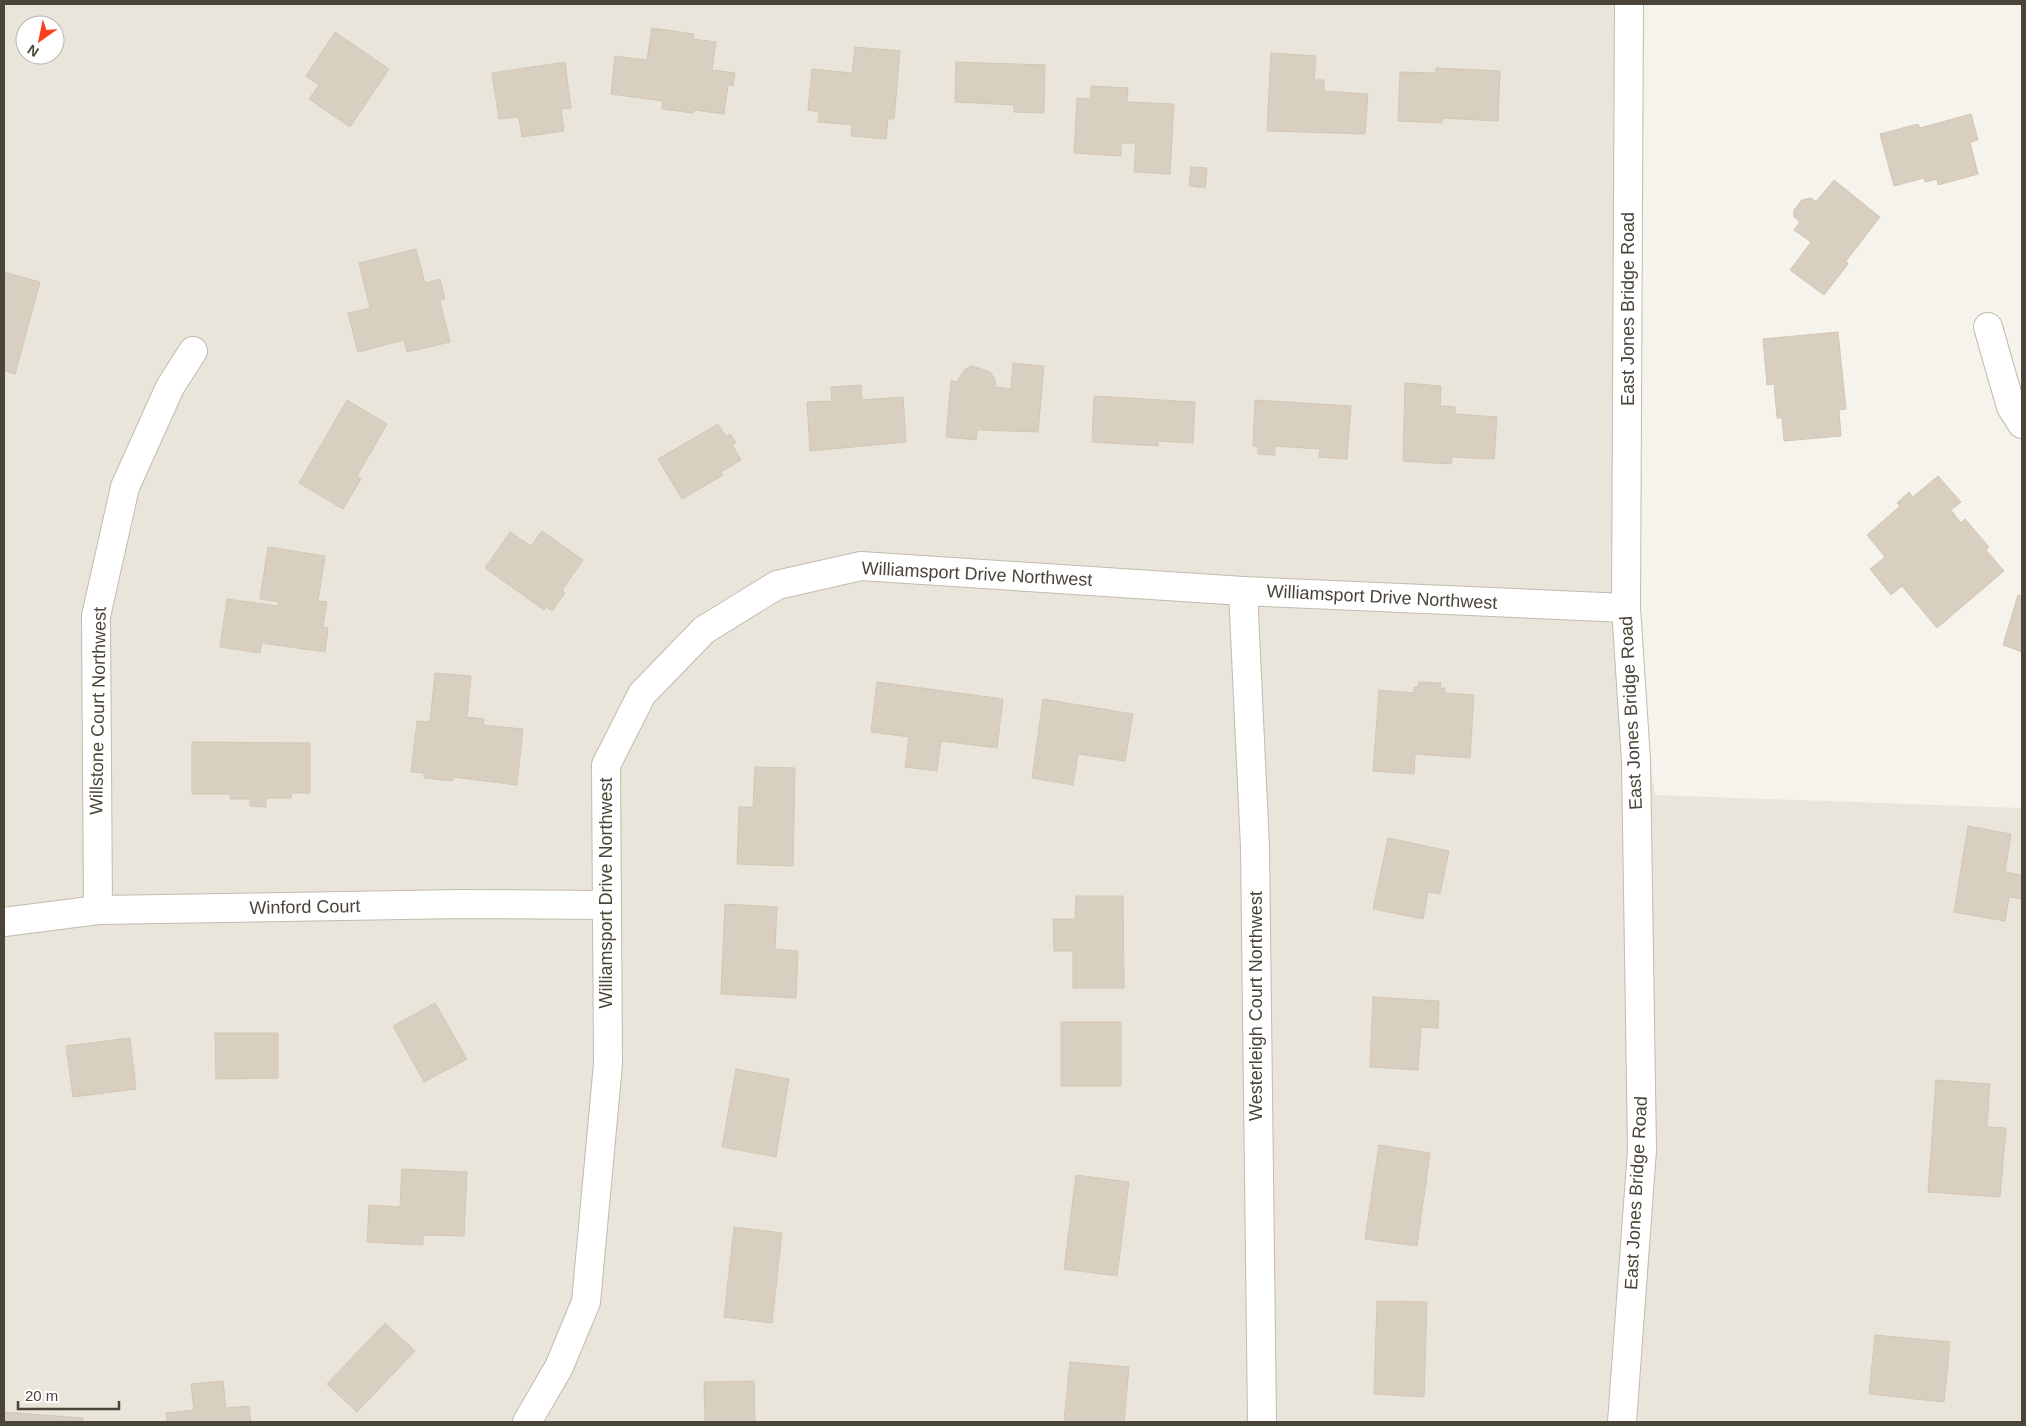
<svg xmlns="http://www.w3.org/2000/svg" width="2026" height="1426" font-family="Arial,sans-serif">
  <style>
    .residential { fill: #eae5da; fill-rule: evenodd }
    .building { fill: #d8cfc1; stroke: #d3c7b4 }
    .lines { fill: none; stroke-linecap: round; stroke-linejoin: round }
    .minor-casing { stroke: #c2bbae; stroke-width: 30 }
    .minor { stroke: #fff; stroke-width: 28 }
    .labels { text-anchor: middle; stroke-width: 4; stroke-linejoin: round; paint-order: stroke }
    .street-label { font-size: 18px; fill: #4b4439; stroke: #fff }
  </style>
  <rect width="100%" height="100%" fill="#f6f3ec"/>
  <path class="residential" d="M4,4H1629L1626,608L1655,795L2022,808V1422H4ZM25,25H55V55H25Z"/>
  <g class="building">
    <path d="M652,28L694,34L693,39L716,42L712,70L735,73L733,86L728,85L724,114L694,110L693,113L662,109L663,101L611,94L615,56L647,60Z"/>
    <path d="M335,32L389,69L350,127L309,99L319,85L306,76Z"/>
    <path d="M855,47L900,51L894,119H888L886,139L851,136L852,125L818,122L819,112L808,110L812,69L852,73Z"/>
    <path d="M1271,53L1316,56L1314,80H1324V91L1368,94L1365,134L1267,131Z"/>
    <path d="M565,62L571,108L561,109L564,131L522,137L519,117L499,119L492,73Z"/>
    <path d="M956,62L1045,65L1044,113L1014,112V105L955,102Z"/>
    <path d="M1436,68L1500,71L1498,121L1442,118V123L1398,121L1400,72L1436,73Z"/>
    <path d="M1091,86L1128,88L1127,102L1174,104L1170,174L1134,172L1136,143H1121V156L1074,153L1077,98L1090,99Z"/>
    <path d="M1971,114L1978,140L1970,142L1978,174L1938,185L1937,179L1925,182L1924,178L1894,186L1880,134L1918,124L1920,128Z"/>
    <path d="M1191,167L1207,168L1205,188L1189,186Z"/>
    <path d="M1834,180L1880,217L1846,261L1848,264L1824,295L1790,270L1811,242L1794,230L1800,222L1794,217V210L1802,200L1811,198L1816,202Z"/>
    <path d="M416,249L425,283L440,279L445,299L440,301L450,342L407,352L404,340L358,352L348,313L370,308L359,263Z"/>
    <path d="M4,272L40,282L15,374L4,371Z"/>
    <path d="M1838,332L1846,409L1839,410L1841,436L1784,441L1782,418H1777L1774,384L1767,385L1763,339Z"/>
    <path d="M1013,363L1044,366L1038,432L977,430L976,440L946,437L951,381L957,382L964,370L972,366L990,372L995,379V387L1011,389Z"/>
    <path d="M1405,383L1441,386L1440,406L1455,407V414L1497,417L1494,459L1452,457L1451,464L1403,461Z"/>
    <path d="M861,385L862,400L903,397L906,442L810,451L807,402L832,401L831,387Z"/>
    <path d="M1094,396L1195,402L1193,443L1158,441V446L1092,442Z"/>
    <path d="M347,400L387,424L357,476L361,479L343,509L299,483Z"/>
    <path d="M1255,400L1351,406L1347,459L1319,457L1320,449L1275,446V455L1258,454V446H1253Z"/>
    <path d="M718,424L726,437L730,434L736,443L732,445L741,460L721,472L723,475L682,499L658,459Z"/>
    <path d="M1938,476L1961,502L1951,510L1961,523L1965,519L1989,547L1986,550L2004,571L1937,628L1902,586L1891,595L1870,569L1885,557L1867,535L1900,506L1897,503L1909,492L1913,497Z"/>
    <path d="M542,531L583,560L562,590L565,593L552,611L546,607L544,610L485,568L510,532L531,546Z"/>
    <path d="M268,547L325,556L318,601L327,602L323,627L328,628L325,652L262,643L260,653L220,647L227,599L278,606L279,602L260,599Z"/>
    <path d="M2018,595L2022,597V652L2003,645Z"/>
    <path d="M435,673L471,676L467,717L484,719L483,725L523,729L517,785L453,777L452,781L424,778V773L411,772L417,721L430,722Z"/>
    <path d="M877,682L1003,699L997,748L941,741L937,771L905,767L909,737L871,732Z"/>
    <path d="M1419,682L1441,683L1440,688H1445L1444,693L1474,695L1470,758L1415,754L1414,774L1373,771L1379,690L1414,693V687H1418Z"/>
    <path d="M1043,699L1133,714L1125,761L1078,754L1073,785L1032,778Z"/>
    <path d="M192,742L310,743V793H292L291,798H266V807L250,806V799H230V794H192Z"/>
    <path d="M755,767L795,768L793,866L737,864L739,807H753Z"/>
    <path d="M1968,826L2011,834L2005,872L2022,875V899L2009,897L2005,921L1954,912Z"/>
    <path d="M1388,838L1449,851L1440,894L1428,892L1423,919L1373,909Z"/>
    <path d="M1076,896H1123L1124,988H1073V951H1054L1053,919H1075Z"/>
    <path d="M725,904L777,907L775,949L798,951L796,998L721,994Z"/>
    <path d="M1373,997L1439,1001L1438,1028L1421,1027L1418,1070L1370,1067Z"/>
    <path d="M435,1003L467,1059L424,1082L393,1026Z"/>
    <rect x="1061" y="1022" width="60" height="64"/>
    <path d="M215,1033H278V1078L216,1079Z"/>
    <path d="M130,1038L136,1089L73,1097L66,1046Z"/>
    <path d="M736,1069L789,1079L776,1157L722,1147Z"/>
    <path d="M1936,1080L1990,1084L1987,1127L2006,1128L2000,1197L1928,1192Z"/>
    <path d="M1379,1145L1430,1153L1417,1246L1365,1239Z"/>
    <path d="M402,1169L467,1172L464,1236L423,1235V1245L367,1242L369,1205L400,1207Z"/>
    <path d="M1076,1175L1129,1182L1117,1276L1064,1269Z"/>
    <path d="M734,1227L782,1233L772,1323L724,1317Z"/>
    <path d="M1377,1301L1427,1302L1424,1397L1374,1394Z"/>
    <path d="M385,1323L415,1351L357,1412L327,1384Z"/>
    <path d="M1875,1335L1950,1342L1944,1402L1869,1394Z"/>
    <path d="M1070,1362L1129,1367L1124,1422H1064Z"/>
    <path d="M223,1381L226,1408L249,1406L251,1422H167L166,1413L194,1410L191,1384Z"/>
    <path d="M754,1381L755,1422H705L704,1382Z"/>
    <path d="M4,1412L83,1418V1422H4Z"/>
  </g>
  <g class="lines">
    <g class="minor-casing">
      <g id="minor">
        <path d="M1988,327L2011,407L2022,424"/>
        <path d="M1243,591L1255,847L1262,1422"/>
        <path d="M98,910L96,616L125,487L170,387L193,351"/>
        <path d="M4,922L98,910L462,904L606,905"/>
        <path d="M527,1422L559,1367L586,1302L608,1064L606,765L642,694L704,630L777,585L861,566L1243,591L1626,608"/>
        <path d="M1622,1422L1642,1150L1636,760L1626,608L1629,4"/>
      </g>
    </g>
    <use href="#minor" class="minor"/>
  </g>
  <g class="labels">
    <g class="street-label">
      <text transform="translate(1628 309) rotate(-90)" y="6">East Jones Bridge Road</text>
      <text transform="translate(977 574) rotate(3)" y="6">Williamsport Drive Northwest</text>
      <text transform="translate(1382 597) rotate(3)" y="6">Williamsport Drive Northwest</text>
      <text transform="translate(98 711) rotate(-89)" y="6">Willstone Court Northwest</text>
      <text transform="translate(1631 713) rotate(-93)" y="6">East Jones Bridge Road</text>
      <text transform="translate(606 893) rotate(-90)" y="6">Williamsport Drive Northwest</text>
      <text transform="translate(305 907) rotate(-1)" y="6">Winford Court</text>
      <text transform="translate(1256 1006) rotate(-90)" y="6">Westerleigh Court Northwest</text>
      <text transform="translate(1636 1193) rotate(-87)" y="6">East Jones Bridge Road</text>
    </g>
  </g>
  <rect width="2026" height="1426" fill="none" stroke="#4b4439" stroke-width="10"/>
  <g transform="translate(40 40) rotate(213)"><circle r="24" fill="#ffffff" stroke="#b7b4b0"/>
  <path d="M0-4L9 19L0 12L-9 19Z" fill="#fc3f1d"/>
  <text y="-8" font-size="14" font-weight="bold" text-anchor="middle" fill="#4b4439">N</text>
  </g>
  <path d="M18 1401v8h101v-8" fill="none" stroke="#4b4439" stroke-width="2.5"/>
  <text x="25" y="1401" font-size="15" fill="#4b4439" stroke="#ffffff" stroke-width="4" paint-order="stroke">20 m</text>
</svg>
